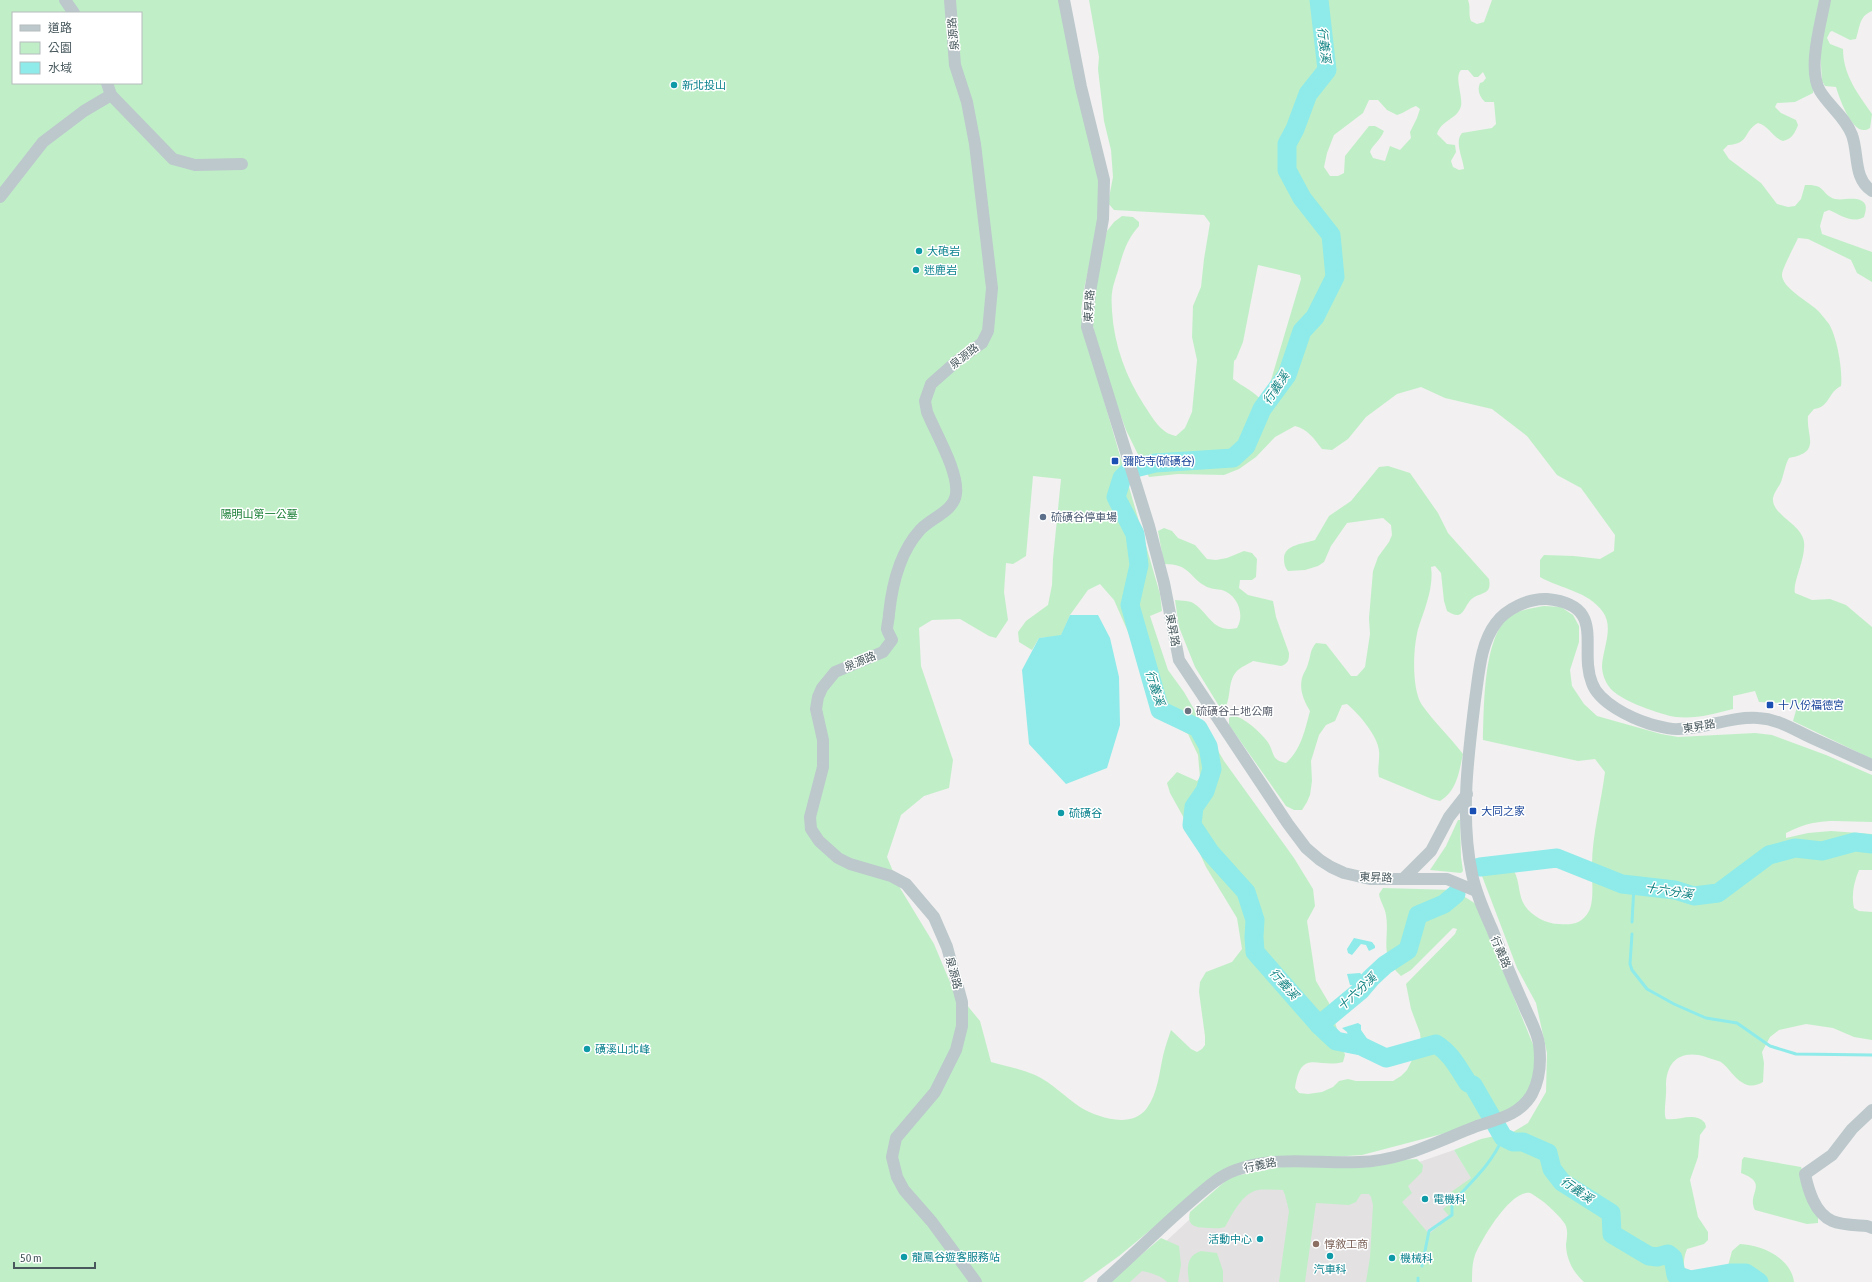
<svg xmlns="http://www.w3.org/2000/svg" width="1872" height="1282" font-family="'Asap Condensed','Noto Sans TC',sans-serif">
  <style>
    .education { fill: #e3e1e2 }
    .green { fill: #c0efc7; fill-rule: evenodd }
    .water { fill: #8eebe9 }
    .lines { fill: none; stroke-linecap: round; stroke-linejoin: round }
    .stream { stroke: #8eebe9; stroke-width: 3 }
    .river { stroke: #8eebe9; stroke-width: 19 }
    .minor { stroke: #bcc8cc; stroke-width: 12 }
    .culture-dot { fill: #0f9aa8; stroke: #fff; stroke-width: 1.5 }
    .transit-dot { fill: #1a4fb4; stroke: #fff; stroke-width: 1.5 }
    .service-dot { fill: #5c6f8a; stroke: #fff; stroke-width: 1.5 }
    .worship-dot { fill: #6b7280; stroke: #fff; stroke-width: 1.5 }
    .education-dot { fill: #8d6e63; stroke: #fff; stroke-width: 1.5 }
    .labels { text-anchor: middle; stroke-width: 3; stroke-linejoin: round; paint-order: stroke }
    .street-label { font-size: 11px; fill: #48585d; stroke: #fff }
    .culture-label { font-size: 11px; fill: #0d838f; stroke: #fff; text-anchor: start }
    .transit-label { font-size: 11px; fill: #164399; stroke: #fff; text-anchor: start }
    .park-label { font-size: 11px; fill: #197e35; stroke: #fff }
    .service-label { font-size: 11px; fill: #4e5e75; stroke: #fff; text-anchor: start }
    .worship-label { font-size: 11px; fill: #5b616d; stroke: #fff; text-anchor: start }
    .education-label { font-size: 11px; fill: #785e54; stroke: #fff; text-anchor: start }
    .water-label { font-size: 12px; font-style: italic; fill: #108382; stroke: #fff }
  </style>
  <rect width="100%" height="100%" fill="#f2f0f0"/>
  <path class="education" d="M1454,1150L1489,1206L1448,1282H1122L1229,1183L1393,1171Z"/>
  <g class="green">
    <path d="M0,0H1061L1100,182L1098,226L1084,289L1081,311L1085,335L1160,594L1162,611L1150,616L1168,670L1184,692L1224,761L1294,858L1313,889L1315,906L1307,921L1316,981L1329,1003L1345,1055L1343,1062C1318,1069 1301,1047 1295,1088L1299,1093L1308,1094L1322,1092L1333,1087L1339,1081L1348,1079L1356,1081H1393L1401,1076L1407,1070L1421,1042L1420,1033L1411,1009L1406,984L1455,934L1457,929L1453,928L1411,970L1401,976C1378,956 1390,939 1386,915C1385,908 1380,901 1379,894L1383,888L1454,890L1476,904L1534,1047V1072L1527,1096L1518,1109L1480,1124L1362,1155L1288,1160L1228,1169L1199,1190L1119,1256L1083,1282H0ZM13,13H141V83H13ZM1033,476L1061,479L1053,559L1052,585L1048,605L1026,621L1018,632L1019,642L1032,650L1039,638L1061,636L1070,615L1088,590L1100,584L1114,600L1143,666L1152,705L1167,722L1188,734L1198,755L1200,777L1197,781L1177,772L1167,783L1170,793L1185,820L1206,867L1237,918L1242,949L1232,962L1206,972L1200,982L1199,992L1205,1036V1045L1202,1049L1197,1052L1191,1049L1171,1030C1168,1039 1165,1047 1163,1056C1159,1074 1158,1092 1147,1108C1132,1129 1098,1118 1080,1107C1065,1097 1051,1082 1035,1075C1022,1069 1005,1066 991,1062L980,1021L952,987L934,944L900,888L887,857L901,815L924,796L949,788L953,760L921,666L919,628L932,620L960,619L989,636L996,638L1008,620L1004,592L1006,563L1013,564L1026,556Z"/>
    <path d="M1089,0H1468C1471,7 1468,14 1471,21L1477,24L1484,22L1492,0H1872V11C1859,16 1860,27 1856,39L1850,40L1832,31L1830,32L1827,38L1830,44L1843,49C1843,75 1858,94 1872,114L1870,128C1868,129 1867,130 1865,130C1851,132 1839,97 1836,87L1825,86L1822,81L1820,50L1813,93L1795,102L1777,103L1775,107L1781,113L1796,120L1798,125C1795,133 1792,139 1783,141C1772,137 1769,126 1758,123C1743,131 1750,144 1728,145L1723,150L1729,159L1761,183L1777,204L1788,207L1795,206L1801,199L1805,185C1827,184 1820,194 1835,199C1844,201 1859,195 1865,204C1867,208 1865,213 1864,217C1852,224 1841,215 1829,210L1824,212L1820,226L1822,234L1872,252V282L1857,273L1851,260L1808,239L1798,238C1795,245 1783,267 1782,274C1781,287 1807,301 1815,308C1820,312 1825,319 1829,324C1837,337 1843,371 1841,386C1828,392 1830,407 1814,409L1808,416C1806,437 1822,452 1789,458C1785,465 1784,474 1781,482C1779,487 1774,492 1773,498C1771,515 1802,524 1804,542C1806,559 1792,583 1795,593L1812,600L1830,599L1846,605L1872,627V759L1793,721L1797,707L1782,703L1759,702L1755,691L1733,696V709C1714,714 1696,719 1676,717C1661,715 1619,700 1610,688C1605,682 1602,673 1602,666C1603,648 1614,628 1603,612C1588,591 1561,589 1540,577V560L1544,555L1574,556L1600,559L1614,551L1615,535L1581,488L1557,475L1527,436L1492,409L1445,398L1421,387L1397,394L1366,417L1348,439L1332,450L1322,449C1314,439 1308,429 1295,426L1275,437L1256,457L1239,469L1224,475L1178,474L1149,477L1126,430L1100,359L1093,326L1094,284L1107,231L1114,222L1122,216L1133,217L1139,222V226C1128,238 1123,252 1119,267C1117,275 1113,284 1112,293C1111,299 1112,306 1112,311C1114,345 1126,377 1144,405C1153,418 1160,433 1176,436L1185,428L1192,412L1197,360L1192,337L1193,306L1201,287L1204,259L1210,223L1204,215L1114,210L1108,203L1113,177L1111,150L1104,121L1098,69L1099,57ZM1461,70H1468L1474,77H1478L1483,72L1486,78L1483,82L1480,83C1477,90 1479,96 1485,102H1494L1496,124L1492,128L1462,133C1454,142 1463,158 1464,169L1459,170L1453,167L1451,161L1456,152L1455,145L1447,144L1437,134C1442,119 1457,120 1461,106C1463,96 1454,77 1461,70ZM1369,100H1378L1387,110L1397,115C1405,113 1409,108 1416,106L1420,109L1417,118L1410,132L1411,138L1400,150L1390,146L1385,161L1373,158L1370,152C1372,145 1380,141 1384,131L1375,126H1369L1345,156L1344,173L1338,176H1330L1324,167L1327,153L1334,135L1363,113ZM1258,265L1300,275L1301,279L1266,397L1262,401C1254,391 1243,387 1233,379L1234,361L1236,359L1243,342Z"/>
    <path d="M1388,466L1410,473L1438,513L1448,533L1489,579C1492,595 1482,592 1473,598C1463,605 1465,623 1447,611L1444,601L1441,573L1435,566L1431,567C1434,587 1425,608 1419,626C1413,644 1411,689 1422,705C1434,722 1450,737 1463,754C1459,772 1457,791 1440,801L1432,799L1379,777C1377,768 1380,760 1379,751C1378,736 1359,714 1347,704L1342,705L1335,721L1326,725L1319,735L1311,761L1312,781L1310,795L1307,802L1302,810H1294L1286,806L1229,725V718L1232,715C1245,718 1258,730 1267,741C1275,752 1270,760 1286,763C1301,750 1305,730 1310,711C1304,701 1299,690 1302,678C1303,673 1307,669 1308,664C1311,655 1310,650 1316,643L1326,644L1351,676H1357L1365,667L1370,634L1369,618L1373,571L1378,557L1389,542L1392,535L1391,525L1383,518L1347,523L1331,546L1324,562L1318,566L1305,570L1288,571C1285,568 1284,564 1284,559C1284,544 1304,544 1315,540L1329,516L1351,501L1379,467Z"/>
    <path d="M1164,528L1172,531L1178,538L1195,545L1207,559L1216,560L1227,558L1244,551L1252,553L1257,559L1256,577L1252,580H1240L1239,588L1248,595L1273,601L1276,617L1289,653C1289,660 1288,664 1281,666L1253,661C1248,664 1241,667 1237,671C1227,681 1232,698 1224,710L1219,706L1195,667L1179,627L1175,600C1182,601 1191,600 1196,605C1210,616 1214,633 1237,628C1245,615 1238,595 1222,590C1217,589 1212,589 1207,587C1188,577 1191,564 1164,564L1158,531Z"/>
    <path d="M1544,606L1561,607L1573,615L1579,626V642L1570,670L1572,686L1584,704L1597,716L1661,734L1678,737L1755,733L1772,735L1826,755L1872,775V822C1839,822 1818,816 1786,833V838L1808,833L1831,831L1872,834V870H1859C1854,882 1851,895 1854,908L1859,911L1872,912V1040L1854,1037L1833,1028L1806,1024L1779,1030L1770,1037L1762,1052L1764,1063L1763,1082C1756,1086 1750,1087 1743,1083C1734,1078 1729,1068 1721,1062C1717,1060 1710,1059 1706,1057C1681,1049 1666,1061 1666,1086C1667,1095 1663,1113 1666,1119C1679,1121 1695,1111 1705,1123L1706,1127L1700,1135L1698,1157L1690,1180L1698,1217L1708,1232V1240L1704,1244L1687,1249C1683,1259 1682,1269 1690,1276L1725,1277L1732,1251L1740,1244C1762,1245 1791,1258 1794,1282H1584C1573,1272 1566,1259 1566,1244C1567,1238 1568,1232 1566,1226C1564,1220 1547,1204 1541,1200C1538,1198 1533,1194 1530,1193C1511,1189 1481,1240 1475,1255C1472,1264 1472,1273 1472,1282H1366L1370,1257L1373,1205L1371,1197L1369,1194H1361L1356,1202L1349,1205L1316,1203L1305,1282H1279L1289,1211L1285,1195L1283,1190C1275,1190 1265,1189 1258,1190C1242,1193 1232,1215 1225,1227C1219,1229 1215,1228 1209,1228C1197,1228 1186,1227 1190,1212L1230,1177L1286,1166L1417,1159L1423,1165L1422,1172L1408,1186L1412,1193L1402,1202L1429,1234L1450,1217L1443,1209L1449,1204L1444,1197L1471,1178L1454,1150L1481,1139L1513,1132L1528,1123L1546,1092L1547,1053L1536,1003L1517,968L1482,876L1484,872L1505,869L1514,871C1520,881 1518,896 1525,906C1532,916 1546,924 1559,924C1572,925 1582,924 1589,911C1594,902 1592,881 1592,871C1591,839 1601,804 1605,772L1595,759L1578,761L1483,740C1484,709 1483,637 1509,617C1518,610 1533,608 1544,606Z"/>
    <path d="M1458,820H1460L1461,857L1463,871L1461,873L1430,870L1446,846Z"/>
    <path d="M1744,1157L1801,1167L1818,1218V1223L1807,1224L1755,1210C1746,1193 1770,1184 1741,1173L1742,1160Z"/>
    <path d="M1161,1238L1179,1246L1181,1265L1178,1282H1167C1160,1275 1151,1273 1142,1271L1130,1282H1109Z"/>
    <path d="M1201,1251L1217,1253L1223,1271V1282H1189C1187,1268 1186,1256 1201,1251Z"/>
  </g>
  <g class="water">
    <path d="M1070,615H1098L1110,638L1119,677L1120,725L1107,768L1066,784L1029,744L1022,670L1039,638L1061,635Z"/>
    <path d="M1354,938L1372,942L1375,946V948L1369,951L1366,945L1361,944L1352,955L1348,953L1347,949Z"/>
    <path d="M1360,973L1362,975L1358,979V985H1350L1347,974Z"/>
    <path d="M1358,1023L1361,1025V1030L1368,1040L1364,1044L1348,1036L1347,1032L1342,1028Z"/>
  </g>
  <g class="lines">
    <g class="stream">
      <path d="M1632,922L1634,886"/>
      <path d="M1632,934L1630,964L1632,970L1647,989L1674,1004L1706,1018L1737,1023L1770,1046L1796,1054L1872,1055"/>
      <path d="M1422,1266L1429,1231L1452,1215V1203C1471,1182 1492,1164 1503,1137"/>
      <path d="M1418,1278V1282"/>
    </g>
    <g class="river">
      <path d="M1319,0L1327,70L1308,94L1295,129L1287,144V170L1302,198L1331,235L1335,277L1315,317L1302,331L1287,375L1262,409L1246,446L1233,458L1155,463L1131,469L1122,478L1116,497L1135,534L1139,565L1130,605L1160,710L1198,728L1208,746L1212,769L1205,791L1194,807L1192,825L1210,852L1246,892L1255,920L1254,937L1255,952L1319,1025L1336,1041L1361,1046L1386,1058L1436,1044C1452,1054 1458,1068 1468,1083L1473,1085L1503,1137L1513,1142H1523L1548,1153L1552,1169L1562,1182L1611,1213L1612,1234L1649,1256L1657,1257L1668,1254L1673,1258L1676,1275L1690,1280L1730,1273H1746L1759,1282"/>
      <path d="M1480,867L1557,858L1622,884L1675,890L1694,896L1718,893L1769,855L1795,848L1822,851L1855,842L1872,844"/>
      <path d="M1319,1025L1360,991L1371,978L1385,965L1408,950L1418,915L1444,904L1456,894"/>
    </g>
    <g class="minor">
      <path d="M65,0L74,13"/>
      <path d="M950,0L955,65L967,102L975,144L992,288L988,331L982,343L957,361L931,384L925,401L927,412C936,434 959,472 956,494C954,511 931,518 920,530C900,552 892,585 889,614C889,619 887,625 887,629C888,633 891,637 892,640L883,652L835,672L822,688L818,697L816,709L823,740V767L810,817L811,829L819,841L838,858L850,864L891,876L906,884L934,917L947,947L962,1002V1026L956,1050L935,1092L896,1138L892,1157L897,1177L904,1190L932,1222L976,1282"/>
      <path d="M1064,0L1081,87L1104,180L1103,219L1090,292L1087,327L1149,526L1164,583L1179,660L1288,824L1306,848L1320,860L1331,867L1344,873L1370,879H1447L1476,891"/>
      <path d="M1825,0C1821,23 1807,69 1820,91C1829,106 1846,118 1852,135C1859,154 1853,179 1872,191"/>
      <path d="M107,83L111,95"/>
      <path d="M0,197L43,142L84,111L111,95L173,159L195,165L242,164"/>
      <path d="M1404,878L1431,851L1449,817L1467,794"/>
      <path d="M1872,1110L1852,1129L1832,1155L1805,1174C1807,1184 1809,1191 1813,1200C1825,1226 1842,1224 1867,1226L1872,1228"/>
      <path d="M1103,1282C1132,1256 1159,1229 1189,1203C1203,1191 1218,1176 1236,1170C1278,1155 1317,1164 1359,1162C1402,1161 1438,1141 1477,1126C1498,1119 1520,1115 1532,1094C1540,1079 1541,1060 1539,1044C1537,1030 1528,1016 1523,1003C1512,979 1502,954 1492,929C1484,911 1476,894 1472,874C1460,818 1468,756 1475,700C1479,674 1480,644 1496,623C1506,609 1529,598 1547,599C1608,605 1578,648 1592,683C1599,703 1631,718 1650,724C1658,726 1670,730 1679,729C1705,729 1731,716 1758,718C1779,719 1794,730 1812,738C1832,747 1852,756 1872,765"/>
    </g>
  </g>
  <g class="culture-dot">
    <circle cx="674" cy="85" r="4"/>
    <circle cx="919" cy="251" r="4"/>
    <circle cx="916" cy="270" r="4"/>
    <circle cx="1061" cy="813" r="4"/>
    <circle cx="587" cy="1049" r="4"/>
    <circle cx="1425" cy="1199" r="4"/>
    <circle cx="1260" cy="1239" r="4"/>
    <circle cx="1330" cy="1256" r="4"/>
    <circle cx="904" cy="1257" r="4"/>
    <circle cx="1392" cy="1258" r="4"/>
  </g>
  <g class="transit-dot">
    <rect x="1111" y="457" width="8" height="8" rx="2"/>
    <rect x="1766" y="701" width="8" height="8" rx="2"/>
    <rect x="1469" y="807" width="8" height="8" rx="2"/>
  </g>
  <circle class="service-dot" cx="1043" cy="517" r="4"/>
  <circle class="worship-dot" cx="1188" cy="711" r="4"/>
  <circle class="education-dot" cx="1316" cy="1244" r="4"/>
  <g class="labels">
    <g class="street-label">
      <text transform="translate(953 34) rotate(-96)" y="4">泉源路</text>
      <text transform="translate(1089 306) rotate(-86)" y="4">東昇路</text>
      <text transform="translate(964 356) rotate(-38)" y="4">泉源路</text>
      <text transform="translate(1173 630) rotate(79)" y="4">東昇路</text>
      <text transform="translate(860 661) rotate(-22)" y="4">泉源路</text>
      <text transform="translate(1699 726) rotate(-10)" y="4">東昇路</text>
      <text transform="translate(1376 877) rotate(2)" y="4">東昇路</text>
      <text transform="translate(1501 952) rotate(67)" y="4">行義路</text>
      <text transform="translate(954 973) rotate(75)" y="4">泉源路</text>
      <text transform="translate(1260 1165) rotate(-12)" y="4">行義路</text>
    </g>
    <g class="culture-label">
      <text x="682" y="89">新北投山</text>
      <text x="927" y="255">大砲岩</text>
      <text x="924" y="274">迷鹿岩</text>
      <text x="1069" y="817">硫磺谷</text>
      <text x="595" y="1053">磺溪山北峰</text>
      <text x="1433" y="1203">電機科</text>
      <text x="1252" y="1243" text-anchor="end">活動中心</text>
      <text x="912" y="1261">龍鳳谷遊客服務站</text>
      <text x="1400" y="1262">機械科</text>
      <text x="1330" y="1273" text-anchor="middle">汽車科</text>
    </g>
    <g class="transit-label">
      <text x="1123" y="465">彌陀寺(硫磺谷)</text>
      <text x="1778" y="709">十八份福德宮</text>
      <text x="1481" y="815">大同之家</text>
    </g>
    <g class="park-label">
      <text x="259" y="518">陽明山第一公墓</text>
    </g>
    <g class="service-label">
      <text x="1051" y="521">硫磺谷停車場</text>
    </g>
    <g class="worship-label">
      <text x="1196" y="715">硫磺谷土地公廟</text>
    </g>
    <g class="education-label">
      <text x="1324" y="1248">惇敘工商</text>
    </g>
    <g class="water-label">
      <text transform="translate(1324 45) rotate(83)" y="4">行義溪</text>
      <text transform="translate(1276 388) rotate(-56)" y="4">行義溪</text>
      <text transform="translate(1155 688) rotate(72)" y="4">行義溪</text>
      <text transform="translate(1669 891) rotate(9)" y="4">十六分溪</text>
      <text transform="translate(1284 984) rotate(48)" y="4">行義溪</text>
      <text transform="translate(1357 992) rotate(-43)" y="4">十六分溪</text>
      <text transform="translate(1577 1190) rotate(35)" y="4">行義溪</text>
    </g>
  </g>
  <rect x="12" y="12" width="130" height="72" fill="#ffffff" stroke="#b6bcbe"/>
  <rect x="20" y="25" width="20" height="6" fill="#bcc8cc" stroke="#b6bcbe"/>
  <text x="48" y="32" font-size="12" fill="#48585d">道路</text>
  <rect x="20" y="42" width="20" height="12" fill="#c0efc7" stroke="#b6bcbe"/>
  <text x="48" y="52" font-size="12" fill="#48585d">公園</text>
  <rect x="20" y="62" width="20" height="12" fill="#8eebe9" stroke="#b6bcbe"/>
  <text x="48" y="72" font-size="12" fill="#48585d">水域</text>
  <path d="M14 1262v6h81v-6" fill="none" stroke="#48585d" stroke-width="2"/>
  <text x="20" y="1262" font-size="12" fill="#48585d" stroke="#ffffff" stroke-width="3" paint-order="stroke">50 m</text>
</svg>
